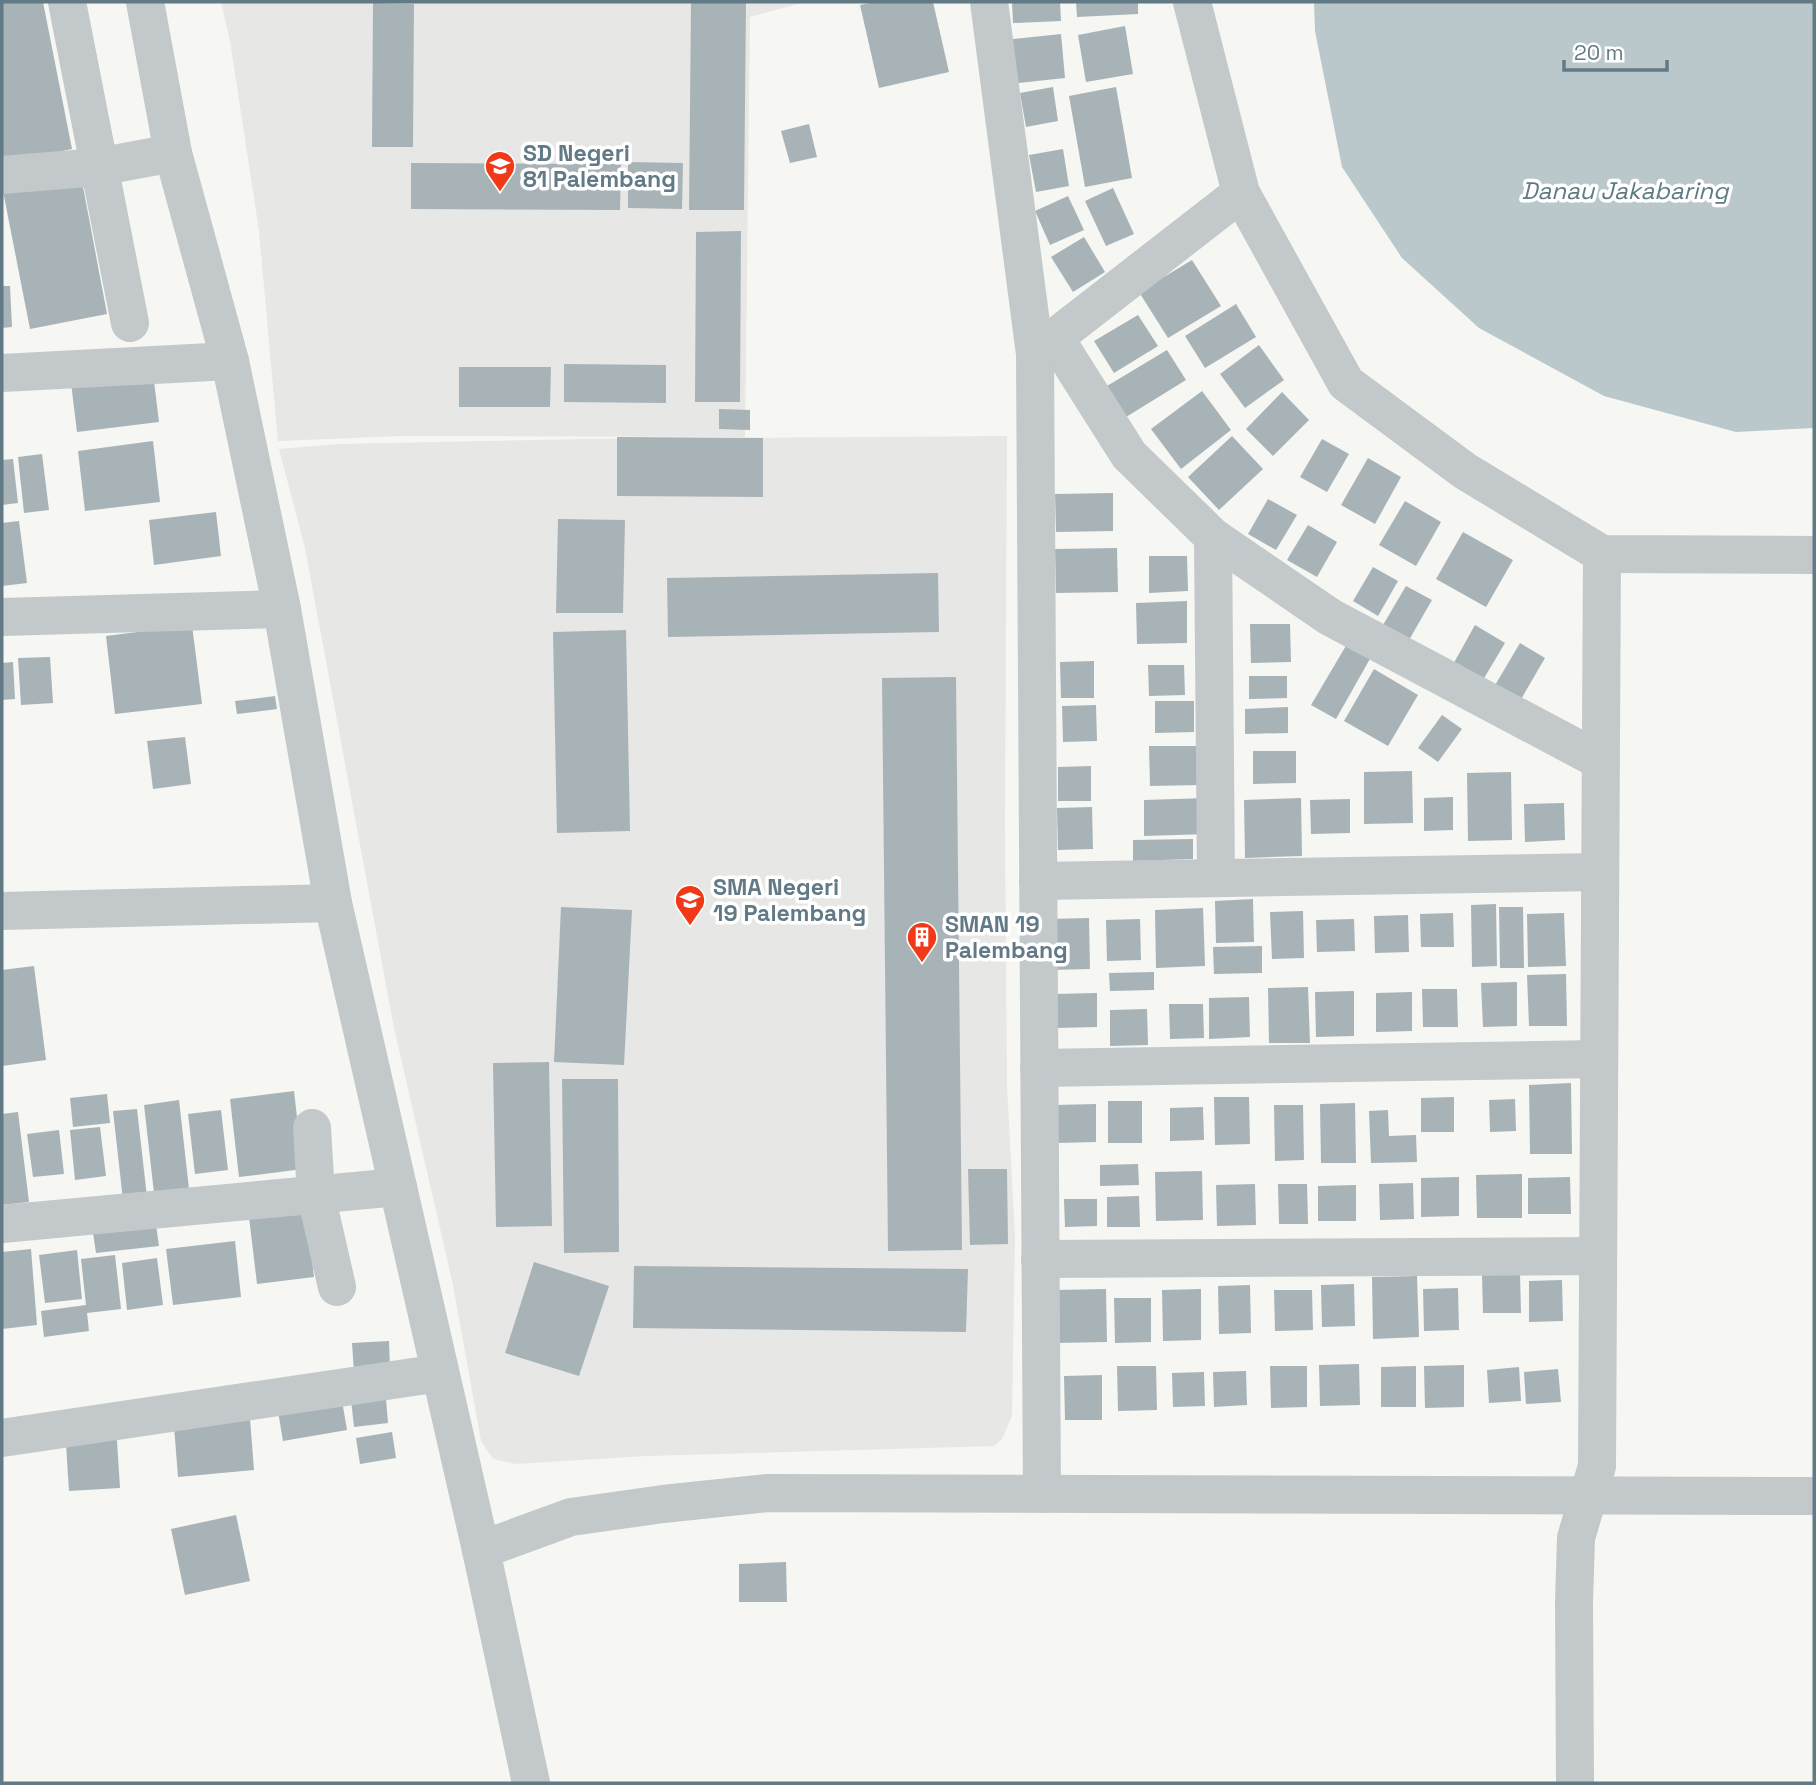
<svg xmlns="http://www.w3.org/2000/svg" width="1816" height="1785" font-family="'Space Grotesk',sans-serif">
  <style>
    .built { fill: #e7e7e5 }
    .water { fill: #bac8cc }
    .building { fill: #a8b3b8 }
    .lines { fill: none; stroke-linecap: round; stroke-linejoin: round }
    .minor { stroke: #c3c8cb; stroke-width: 38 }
    .labels { text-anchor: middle; stroke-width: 7; stroke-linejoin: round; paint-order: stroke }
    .poi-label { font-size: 23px; font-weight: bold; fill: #627986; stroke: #fff; text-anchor: start }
    .water-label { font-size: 24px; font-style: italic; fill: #5e7b83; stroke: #fff }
  </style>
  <rect width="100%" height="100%" fill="#f6f6f2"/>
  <g class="built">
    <path d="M221,2H805L750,17L745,437L402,436L278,441L259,231L230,41Z"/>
    <path d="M1007,436L1005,826L1007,1085L1015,1237L1012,1416L1002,1439L994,1446L647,1456L516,1464L493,1459L481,1441L453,1285L394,1028L305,548L279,449L338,444L588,439Z"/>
  </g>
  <path class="water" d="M1314,2H1814V428L1736,432L1604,396L1479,328L1402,258L1342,167L1315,31Z"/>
  <g class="building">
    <path d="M2,2H43L72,149L2,163Z"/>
    <path d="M691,2H746L744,210H689Z"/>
    <path d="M876,2H933L949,72L879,88L860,5Z"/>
    <path d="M1012,2H1060L1061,21L1013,23Z"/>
    <path d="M1076,2H1138V14L1077,17Z"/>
    <path d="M373,3L414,4L413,147H372Z"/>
    <path d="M1125,26L1133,74L1086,82L1078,35Z"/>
    <path d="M1061,34L1065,78L1010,84L1005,40Z"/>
    <path d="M1053,87L1058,121L1026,127L1020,93Z"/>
    <path d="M1116,87L1132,178L1085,187L1069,96Z"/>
    <path d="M809,124L817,157L790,163L781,131Z"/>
    <path d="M1063,149L1069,186L1036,192L1029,155Z"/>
    <path d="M628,162L683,163L682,209L628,208Z"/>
    <path d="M411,163L621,164L620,210L411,209Z"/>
    <path d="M81,176L107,314L30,329L3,191Z"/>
    <path d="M1113,188L1134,234L1106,246L1085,201Z"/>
    <path d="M1068,196L1084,230L1050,245L1035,211Z"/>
    <path d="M741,231L740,402H695L696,232Z"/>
    <path d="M1084,237L1105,272L1073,292L1051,257Z"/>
    <path d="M1192,260L1221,306L1168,338L1139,292Z"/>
    <path d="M2,286H10L12,327L2,328Z"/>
    <path d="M1236,304L1256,337L1205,368L1185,336Z"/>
    <path d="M1138,315L1158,346L1114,373L1094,341Z"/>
    <path d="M1259,345L1284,380L1245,408L1220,374Z"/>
    <path d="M1167,350L1186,380L1126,417L1107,386Z"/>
    <path d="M564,364L666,365V403L564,402Z"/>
    <path d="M459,367H551L550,407H459Z"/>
    <path d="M153,373L159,422L77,432L71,383Z"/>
    <path d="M1202,391L1231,430L1181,469L1151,429Z"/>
    <path d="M1282,392L1309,420L1273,456L1246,429Z"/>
    <path d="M719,409L750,410V430L719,429Z"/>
    <path d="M1232,436L1263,469L1219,510L1188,477Z"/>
    <path d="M617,437L763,438V497L617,496Z"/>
    <path d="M1322,439L1349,454L1327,492L1300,477Z"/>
    <path d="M153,441L160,502L85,511L78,451Z"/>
    <path d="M42,454L49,510L24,513L18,457Z"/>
    <path d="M1368,458L1401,477L1375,524L1341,505Z"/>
    <path d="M13,459L18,503L2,505V460Z"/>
    <path d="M1113,493V531L1056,532L1055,494Z"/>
    <path d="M1268,499L1297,515L1276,550L1248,534Z"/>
    <path d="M1405,501L1441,522L1416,566L1379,545Z"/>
    <path d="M216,512L221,556L154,565L149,520Z"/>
    <path d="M558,519L625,520L623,613H556Z"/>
    <path d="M19,521L27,583L2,586V523Z"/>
    <path d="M1308,525L1337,542L1317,577L1287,560Z"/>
    <path d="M1463,532L1513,560L1486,607L1436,579Z"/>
    <path d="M1117,548L1118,592L1056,593L1055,549Z"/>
    <path d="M1149,556H1187L1188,591L1149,593Z"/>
    <path d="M1373,567L1398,581L1378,616L1353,601Z"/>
    <path d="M938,573L939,632L668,637L667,578Z"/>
    <path d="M1406,586L1432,600L1409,640L1383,625Z"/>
    <path d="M1187,601V643L1137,644L1136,603Z"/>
    <path d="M1250,624H1290L1291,662L1251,663Z"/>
    <path d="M192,625L202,704L115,714L106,636Z"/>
    <path d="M1475,625L1505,643L1480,685L1451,668Z"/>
    <path d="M626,630L630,831L557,833L553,632Z"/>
    <path d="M1520,643L1545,658L1520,701L1494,687Z"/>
    <path d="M1347,644L1371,657L1336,719L1311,705Z"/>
    <path d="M50,657L53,703L21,705L18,658Z"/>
    <path d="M1094,661V698H1061L1060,662Z"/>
    <path d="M13,662L15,699L2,700V663Z"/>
    <path d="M1148,665H1184L1185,695L1149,696Z"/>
    <path d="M1374,669L1418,695L1388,746L1344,721Z"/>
    <path d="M1249,676H1287V698L1249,699Z"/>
    <path d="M956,677L962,1250L888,1251L882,678Z"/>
    <path d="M275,696L277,709L237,714L235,701Z"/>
    <path d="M1155,701H1194V732L1155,733Z"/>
    <path d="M1096,705L1097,741L1063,742L1062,706Z"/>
    <path d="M1288,707V733L1245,734V709Z"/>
    <path d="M1442,715L1462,729L1438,762L1418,748Z"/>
    <path d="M185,737L191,784L153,789L147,741Z"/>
    <path d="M1149,746H1201V785L1150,786Z"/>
    <path d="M1253,751H1296V783L1253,784Z"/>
    <path d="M1091,766V801H1058V767Z"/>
    <path d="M1412,771L1413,823L1364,824V772Z"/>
    <path d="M1511,772L1512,840L1468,841L1467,773Z"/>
    <path d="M1453,797V830L1424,831V798Z"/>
    <path d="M1208,798V834L1144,836V800Z"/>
    <path d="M1301,798L1302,856L1245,858L1244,800Z"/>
    <path d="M1350,799V833L1311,834L1310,800Z"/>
    <path d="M1564,803L1565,840L1525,842L1524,804Z"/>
    <path d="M1092,807L1093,849L1058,850L1057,808Z"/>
    <path d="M1193,839V859L1133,861V840Z"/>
    <path d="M1253,899L1254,942L1216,943L1215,901Z"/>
    <path d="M1496,904L1497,966L1472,967L1471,905Z"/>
    <path d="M561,907L632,910L624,1065L554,1062Z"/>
    <path d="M1499,907H1523L1524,968H1500Z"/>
    <path d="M1203,908L1205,966L1156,968L1155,910Z"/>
    <path d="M1303,911L1304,958L1272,959L1270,912Z"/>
    <path d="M1453,913L1454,947H1421L1420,914Z"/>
    <path d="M1564,913L1566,966L1528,967L1527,914Z"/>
    <path d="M1408,915L1409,952L1375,953L1374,916Z"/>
    <path d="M1089,918L1090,969L1048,970L1047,919Z"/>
    <path d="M1140,919L1141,960L1107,961L1106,920Z"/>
    <path d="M1354,919L1355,951L1317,952L1316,920Z"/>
    <path d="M1262,946V973L1214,974L1213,947Z"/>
    <path d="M34,966L46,1060L2,1066V970Z"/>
    <path d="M1154,972V990L1110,991L1109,973Z"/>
    <path d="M1566,974L1567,1026H1529L1527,975Z"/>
    <path d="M1517,982V1026L1483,1027L1481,983Z"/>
    <path d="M1308,987L1310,1043H1269L1268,988Z"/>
    <path d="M1422,989H1457L1458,1027H1423Z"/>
    <path d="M1354,991V1036L1316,1037L1315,992Z"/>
    <path d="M1412,992V1031L1376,1032V993Z"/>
    <path d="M1097,993V1027L1056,1028L1055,994Z"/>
    <path d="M1249,997L1250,1037L1209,1039V998Z"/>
    <path d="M1169,1004H1203L1204,1038L1170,1039Z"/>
    <path d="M1147,1009L1148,1045L1110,1046V1010Z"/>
    <path d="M549,1062L552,1226L496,1227L493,1063Z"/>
    <path d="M562,1079H618L619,1252L564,1253Z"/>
    <path d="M1571,1083L1572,1154H1530L1529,1085Z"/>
    <path d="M294,1091L303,1169L239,1177L230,1099Z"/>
    <path d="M107,1094L110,1123L73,1127L70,1098Z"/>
    <path d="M1214,1097H1249L1250,1144L1215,1145Z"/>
    <path d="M1454,1097V1132H1421V1098Z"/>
    <path d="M1515,1099L1516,1131L1490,1132L1489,1100Z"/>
    <path d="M179,1100L189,1189L154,1193L144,1105Z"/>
    <rect x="1108" y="1101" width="34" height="42"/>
    <path d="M1355,1103L1356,1163H1321L1320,1104Z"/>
    <path d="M1096,1104V1142L1055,1143V1105Z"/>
    <path d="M1274,1105H1303L1304,1160L1275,1161Z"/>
    <path d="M1203,1107L1204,1140L1170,1141V1108Z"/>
    <path d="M137,1109L147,1197L123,1200L113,1111Z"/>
    <path d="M221,1110L228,1170L195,1174L188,1114Z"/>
    <path d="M1388,1110L1389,1136L1416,1135L1417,1162L1371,1163L1369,1111Z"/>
    <path d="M18,1112L29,1202L2,1205V1114Z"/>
    <path d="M100,1127L106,1176L75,1180L70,1130Z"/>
    <path d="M59,1130L64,1174L33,1177L27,1134Z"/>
    <path d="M1138,1164L1139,1185L1100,1186V1165Z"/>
    <path d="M968,1169H1007L1008,1244L970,1245Z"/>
    <path d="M1202,1171L1203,1220L1156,1221L1155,1172Z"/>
    <path d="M1522,1174V1218H1477L1476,1175Z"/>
    <path d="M1459,1177V1216L1421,1217V1178Z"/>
    <path d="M1570,1177L1571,1214H1528V1178Z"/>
    <path d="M1413,1183L1414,1219L1380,1220L1379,1184Z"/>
    <path d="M1255,1184L1256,1225L1217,1226L1216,1185Z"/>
    <path d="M1278,1184H1307L1308,1224H1279Z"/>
    <path d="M1356,1185V1221H1318V1186Z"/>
    <path d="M1139,1196L1140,1227H1107V1197Z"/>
    <path d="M1064,1199H1097V1226L1065,1227Z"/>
    <path d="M306,1210L314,1277L257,1284L249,1217Z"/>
    <path d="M156,1225L159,1246L96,1253L93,1233Z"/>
    <path d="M235,1241L241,1297L173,1305L166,1249Z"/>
    <path d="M31,1249L37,1325L2,1329V1252Z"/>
    <path d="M77,1250L82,1299L45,1303L39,1255Z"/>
    <path d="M115,1255L121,1309L87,1313L89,1331L44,1337L41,1311L86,1305L81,1259Z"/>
    <path d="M157,1258L163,1305L127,1310L122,1263Z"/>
    <path d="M534,1262L609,1286L579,1376L505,1353Z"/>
    <path d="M634,1266L968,1269L966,1332L633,1328Z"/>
    <path d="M1520,1274L1521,1313H1483L1482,1275Z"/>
    <path d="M1417,1276L1419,1337L1373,1339L1372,1277Z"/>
    <path d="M1562,1280L1563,1321L1529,1322V1281Z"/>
    <path d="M1354,1284L1355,1326L1322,1327L1321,1285Z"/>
    <path d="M1250,1285L1251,1333L1219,1334L1218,1286Z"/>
    <path d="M1458,1288L1459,1330L1424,1331L1423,1289Z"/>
    <path d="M1106,1289L1107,1342L1056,1343V1290Z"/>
    <path d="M1201,1289V1340L1163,1341L1162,1290Z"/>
    <path d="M1274,1290H1312L1313,1330L1275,1331Z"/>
    <path d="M1114,1298H1151V1342L1115,1343Z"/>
    <path d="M389,1341L390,1369L354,1372L352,1343Z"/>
    <path d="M1359,1364L1360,1405L1320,1406L1319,1365Z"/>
    <path d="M1464,1365V1407L1425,1408L1424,1366Z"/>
    <path d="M1117,1366H1156L1157,1410L1118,1411Z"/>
    <path d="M1270,1366H1307V1407L1271,1408Z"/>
    <path d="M1416,1366V1407H1381V1367Z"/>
    <path d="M1519,1367L1521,1401L1489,1403L1487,1370Z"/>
    <path d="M1558,1369L1561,1402L1526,1404L1524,1372Z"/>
    <path d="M1246,1371L1247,1405L1214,1407L1213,1372Z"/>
    <path d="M1204,1372L1205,1406L1173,1407L1172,1373Z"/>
    <path d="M1102,1375V1420H1065L1064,1376Z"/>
    <path d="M385,1387L388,1423L354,1427L350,1391Z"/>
    <path d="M341,1395L347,1430L283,1441L277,1405Z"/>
    <path d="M250,1419L254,1470L178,1477L174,1426Z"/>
    <path d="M116,1426L120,1488L69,1491L65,1429Z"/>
    <path d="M392,1432L396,1458L360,1464L356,1438Z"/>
    <path d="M236,1515L250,1581L185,1595L171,1529Z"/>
    <path d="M786,1562L787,1602H739V1564Z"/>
  </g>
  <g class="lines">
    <g class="minor">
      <path d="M67,2L130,323"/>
      <path d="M145,2L173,153L230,361L282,609L333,903L481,1550L531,1783"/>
      <path d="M989,2L1035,354L1042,1494"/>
      <path d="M1192,2L1241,193L1346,383L1465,471L1602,554L1814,555"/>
      <path d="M2,175L98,167L173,153"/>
      <path d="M1055,338L1129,455L1213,537L1330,617L1601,761"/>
      <path d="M1035,353L1241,193"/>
      <path d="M2,373L230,361"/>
      <path d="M1213,537L1216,878"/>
      <path d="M2,617L282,609"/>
      <path d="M1038,881L1600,872"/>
      <path d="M2,911L333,903"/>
      <path d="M1039,1068L1599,1059"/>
      <path d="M312,1128L316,1195L337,1287"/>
      <path d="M2,1224L398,1187"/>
      <path d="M1040,1259L1598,1256"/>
      <path d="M2,1438L440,1373"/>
      <path d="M481,1550L571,1517L663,1504L768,1493L1814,1496"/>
      <path d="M1575,1783L1574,1602L1576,1538L1597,1466L1602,554"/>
    </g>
  </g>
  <defs>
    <g id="school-pin" transform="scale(1.575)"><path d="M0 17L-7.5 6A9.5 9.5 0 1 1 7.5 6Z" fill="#f13817" stroke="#fff"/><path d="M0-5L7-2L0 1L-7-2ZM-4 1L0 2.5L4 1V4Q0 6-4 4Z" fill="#fff"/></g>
    <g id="building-pin" transform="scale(1.575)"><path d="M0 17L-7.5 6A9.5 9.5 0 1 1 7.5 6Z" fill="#f13817" stroke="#fff"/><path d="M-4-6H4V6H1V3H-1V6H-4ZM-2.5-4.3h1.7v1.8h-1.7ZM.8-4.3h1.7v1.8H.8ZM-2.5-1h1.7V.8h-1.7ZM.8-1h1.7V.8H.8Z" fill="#fff"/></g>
  </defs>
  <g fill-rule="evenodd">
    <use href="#school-pin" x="500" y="166"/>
    <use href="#school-pin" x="690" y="900"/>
    <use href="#building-pin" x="922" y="937"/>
  </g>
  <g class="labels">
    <g class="poi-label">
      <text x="523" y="161">SD Negeri<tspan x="523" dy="26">81 Palembang</tspan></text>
      <text x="713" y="895">SMA Negeri<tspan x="713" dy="26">19 Palembang</tspan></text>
      <text x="945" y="932">SMAN 19<tspan x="945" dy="26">Palembang</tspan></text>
    </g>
    <g class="water-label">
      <text x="1625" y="199">Danau Jakabaring</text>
    </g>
  </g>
  <rect width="1816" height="1785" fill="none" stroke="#627986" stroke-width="7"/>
  <path d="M1564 60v10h103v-10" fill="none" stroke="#627986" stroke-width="3.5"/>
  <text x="1574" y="60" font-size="21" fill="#627986" stroke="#ffffff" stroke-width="5" paint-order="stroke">20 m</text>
</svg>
